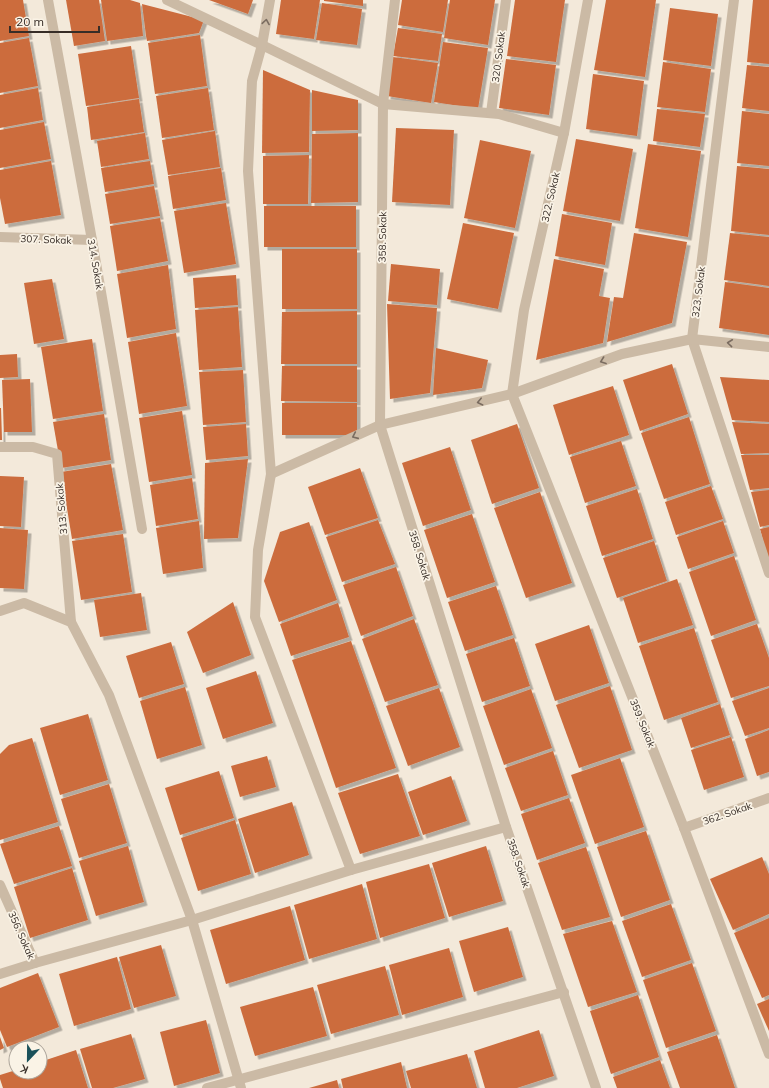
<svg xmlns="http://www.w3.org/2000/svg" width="769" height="1088" font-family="Mulish,sans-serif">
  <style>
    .building { fill: #cc6c3e; filter: url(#shadow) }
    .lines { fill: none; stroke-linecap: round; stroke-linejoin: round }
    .minor { stroke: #cbbaa5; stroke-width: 10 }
    .oneway { stroke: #7a6c60 }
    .labels { text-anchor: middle; stroke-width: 3.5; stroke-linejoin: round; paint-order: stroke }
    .street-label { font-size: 10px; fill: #372d27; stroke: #faf3e6 }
  </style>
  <defs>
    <filter id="shadow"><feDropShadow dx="3.5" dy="3.5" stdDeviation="0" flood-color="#0004"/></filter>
  </defs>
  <rect width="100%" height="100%" fill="#f3e9da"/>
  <g class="building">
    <path d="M0,0H23L29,36L0,41Z"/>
    <path d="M66,0H99L105,41L74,46Z"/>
    <path d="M101,0H130L140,3L143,36L107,41Z"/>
    <path d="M209,0H253L248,14Z"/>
    <path d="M281,0H320L314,39L276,34Z"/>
    <path d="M324,0H363V6L324,1Z"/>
    <path d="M402,0H448L443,32L398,25Z"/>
    <path d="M450,0H495L488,45L444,38Z"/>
    <path d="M515,0H565L556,62L507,56Z"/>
    <path d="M606,0H656L645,77L594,70Z"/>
    <path d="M753,0H769V64L747,62Z"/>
    <path d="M322,3L362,9L357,45L316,40Z"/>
    <path d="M142,4L204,20L199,33L147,41L146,36Z"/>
    <path d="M670,8L718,14L711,66L663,60Z"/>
    <path d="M398,28L442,34L438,61L393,56Z"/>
    <path d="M200,35L207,86L155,94L148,43Z"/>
    <path d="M29,38L38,86L0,93V43Z"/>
    <path d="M443,42L488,48L478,109L434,102Z"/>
    <path d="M131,46L139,98L86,106L78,54Z"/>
    <path d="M393,57L438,63L431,103L387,96Z"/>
    <path d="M506,59L556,65L549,115L499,108Z"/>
    <path d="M663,62L711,69L705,112L657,107Z"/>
    <path d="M747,65L769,67V111L742,108Z"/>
    <path d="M263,70L310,90L309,152L262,153Z"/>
    <path d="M593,74L644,81L637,136L586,129Z"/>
    <path d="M38,88L43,120L0,128V95Z"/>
    <path d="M208,88L214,130L162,138L156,96Z"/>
    <path d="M312,90L358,100V130L312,131Z"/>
    <path d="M139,99L144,132L91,140L87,107Z"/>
    <path d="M657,109L705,114L700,147L653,141Z"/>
    <path d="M742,111L769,114V166L737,163Z"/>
    <path d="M44,122L51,159L0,168V130Z"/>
    <path d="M396,128L454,130L450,205L392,202Z"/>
    <path d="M215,131L220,167L168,175L162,140Z"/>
    <path d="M145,133L149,159L101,167L97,141Z"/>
    <path d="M358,133V202L311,203L312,134Z"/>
    <path d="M576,139L633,149L620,221L563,211Z"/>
    <path d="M480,140L531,151L515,228L464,218Z"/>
    <path d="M648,144L701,151L688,237L635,228Z"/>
    <path d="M309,155L308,204H263V156Z"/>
    <path d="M51,161L61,215L5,224L0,198V170Z"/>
    <path d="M150,161L154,184L105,192L101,168Z"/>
    <path d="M737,166L769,169V235L731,231Z"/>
    <path d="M221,168L226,200L173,209L168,176Z"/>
    <path d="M154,186L160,216L110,224L105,194Z"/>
    <path d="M226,203L236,264L184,273L174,211Z"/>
    <rect x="264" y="206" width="92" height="41"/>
    <path d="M562,214L612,223L605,265L555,256Z"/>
    <path d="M160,218L168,261L117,271L110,226Z"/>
    <path d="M463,223L514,233L498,309L447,299Z"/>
    <path d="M634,233L687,242L672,323L607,342L614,297L623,298Z"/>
    <path d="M730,233L769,237V286L724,280Z"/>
    <rect x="282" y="249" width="75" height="60"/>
    <path d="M554,259L604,269L599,296L610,298L603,343L536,360Z"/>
    <path d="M391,264L440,269L437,305L388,301Z"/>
    <path d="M168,265L176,329L127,338L117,274Z"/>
    <path d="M236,275L238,305L195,308L193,278Z"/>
    <path d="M52,279L64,339L34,344L24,283Z"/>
    <path d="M725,282L769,288V335L719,328Z"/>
    <path d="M387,304L437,308L430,393L390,399Z"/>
    <path d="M238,307L242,367L199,370L195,310Z"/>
    <path d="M357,311V364H281L282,312Z"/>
    <path d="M176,333L187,406L139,414L128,342Z"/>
    <path d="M92,339L103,411L53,419L41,347Z"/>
    <path d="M436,348L488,360L482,388L433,395Z"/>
    <path d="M17,354L18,377L0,378V355Z"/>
    <path d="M672,364L688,414L640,431L623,380Z"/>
    <path d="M282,366H357V402L281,401Z"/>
    <path d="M243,370L246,422L203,425L199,372Z"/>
    <path d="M720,377L769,380V422L732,420Z"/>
    <path d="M30,379L32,432H4L2,380Z"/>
    <path d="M613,386L629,435L569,455L553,405Z"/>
    <rect x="282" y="403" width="75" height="32"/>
    <path d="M0,408H1L2,440H0Z"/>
    <path d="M182,411L192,475L149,482L139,418Z"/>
    <path d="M104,414L111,460L61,468L53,422Z"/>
    <path d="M689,417L710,484L664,499L641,433Z"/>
    <path d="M732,422L769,424V453L741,454Z"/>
    <path d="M246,424L248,456L206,460L203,427Z"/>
    <path d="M517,424L539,488L492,504L471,440Z"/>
    <path d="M621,441L636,486L585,503L570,457Z"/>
    <path d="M450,447L471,510L423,526L402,463Z"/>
    <path d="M741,455H769V488L750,490Z"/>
    <path d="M248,459L238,538L204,539L205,463Z"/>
    <path d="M111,464L123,530L72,539L61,472Z"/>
    <path d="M360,468L378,518L325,535L308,487Z"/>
    <path d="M0,476L24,477L21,527L0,526Z"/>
    <path d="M192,478L198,519L156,526L150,485Z"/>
    <path d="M711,486L723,519L676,535L665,502Z"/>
    <path d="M637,489L653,539L602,556L586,506Z"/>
    <path d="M769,490V525L760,527L751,492Z"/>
    <path d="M540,492L572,583L526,598L494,508Z"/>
    <path d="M472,514L495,582L447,598L424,530Z"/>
    <path d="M378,520L395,564L342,582L326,537Z"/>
    <path d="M199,521L203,568L163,574L156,528Z"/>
    <path d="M723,521L734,553L688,569L677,537Z"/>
    <path d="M309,522L337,600L279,622L264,581L280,532Z"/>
    <path d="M769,527V560H768L760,529Z"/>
    <path d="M0,528L28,530L24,589L0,588Z"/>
    <path d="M123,534L132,592L81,600L72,541Z"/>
    <path d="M654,541L667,581L617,598L603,558Z"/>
    <path d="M734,556L756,620L711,636L689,572Z"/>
    <path d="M396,567L413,616L361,636L343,585Z"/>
    <path d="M677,579L693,625L638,643L623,598Z"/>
    <path d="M496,586L513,635L465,651L448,602Z"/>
    <path d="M141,593L147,630L100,637L94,600Z"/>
    <path d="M233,602L251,655L203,673L187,632Z"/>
    <path d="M338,603L349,637L291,656L280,624Z"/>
    <path d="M414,619L438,685L385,702L362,639Z"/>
    <path d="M757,624L769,658V686L731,698L711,640Z"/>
    <path d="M589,625L609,683L555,701L535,644Z"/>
    <path d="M694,628L718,702L664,720L639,646Z"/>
    <path d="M514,638L530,686L482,702L466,654Z"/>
    <path d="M351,641L396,768L336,788L292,660Z"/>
    <path d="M171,642L184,684L139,698L126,656Z"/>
    <path d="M256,671L273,723L223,739L206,688Z"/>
    <path d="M610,686L632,750L579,768L556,705Z"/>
    <path d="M185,687L202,745L157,759L140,701Z"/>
    <path d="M439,688L460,747L408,766L386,706Z"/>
    <path d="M769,688V728L745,736L732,701Z"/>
    <path d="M531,689L552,748L504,765L483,706Z"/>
    <path d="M720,704L730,735L691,748L681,718Z"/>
    <path d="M88,714L108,780L60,795L40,728Z"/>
    <path d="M769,730V772L757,776L745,739Z"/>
    <path d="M731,737L744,777L704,790L691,750Z"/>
    <path d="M32,738L58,822L0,840V754L9,745Z"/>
    <path d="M553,751L568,795L521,811L505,768Z"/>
    <path d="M267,756L276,787L240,797L231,766Z"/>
    <path d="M620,758L644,827L595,844L571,775Z"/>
    <path d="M219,771L234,818L180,835L165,788Z"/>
    <path d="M398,774L420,836L360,854L338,793Z"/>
    <path d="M451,776L467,821L423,835L408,792Z"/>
    <path d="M109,784L127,843L79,858L61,799Z"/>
    <path d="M569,798L585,843L537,860L521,814Z"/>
    <path d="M292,802L309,855L255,873L238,819Z"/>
    <path d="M235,820L251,874L198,891L181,838Z"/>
    <path d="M59,826L72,866L14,884L0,844Z"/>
    <path d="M646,831L670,900L621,917L597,847Z"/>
    <path d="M128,846L144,902L96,916L79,861Z"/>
    <path d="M486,846L503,901L449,917L432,863Z"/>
    <path d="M586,847L610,917L562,930L538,863Z"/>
    <path d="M762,857L769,874V914L733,930L710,879Z"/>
    <path d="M429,864L445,918L380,938L366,882Z"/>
    <path d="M72,868L88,920L30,938L14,887Z"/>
    <path d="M362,884L377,939L309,959L294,905Z"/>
    <path d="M671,904L691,960L642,977L622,921Z"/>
    <path d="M290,906L305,960L226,984L210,930Z"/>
    <path d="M769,918V995L762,998L734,933Z"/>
    <path d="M612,921L637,992L588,1007L563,934Z"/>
    <path d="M508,927L523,977L474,992L459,941Z"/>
    <path d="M161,945L176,996L134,1008L119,957Z"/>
    <path d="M449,948L463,997L402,1015L389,965Z"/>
    <path d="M117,957L131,1009L74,1026L59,974Z"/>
    <path d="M692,963L716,1031L666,1048L643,980Z"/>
    <path d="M385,966L399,1015L331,1034L317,985Z"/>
    <path d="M38,973L59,1027L7,1047L0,1030V988Z"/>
    <path d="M313,987L327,1036L255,1056L240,1007Z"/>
    <path d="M638,995L659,1057L611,1074L590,1011Z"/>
    <path d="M769,999V1031L757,1004Z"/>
    <path d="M206,1020L220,1073L174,1086L160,1032Z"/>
    <path d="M539,1030L554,1076L517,1088H485L474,1051Z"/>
    <path d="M131,1034L145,1079L113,1088H92L80,1049Z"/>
    <path d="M717,1035L735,1088H680L667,1052Z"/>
    <path d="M0,1037L4,1048L0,1050Z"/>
    <path d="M76,1050L88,1088H3L0,1079V1075L16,1070V1072H40V1062Z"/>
    <path d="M467,1054L477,1088H411L406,1071Z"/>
    <path d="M660,1060L670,1088H617L613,1077Z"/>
    <path d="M401,1062L407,1088H343L341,1079Z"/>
    <path d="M337,1080L339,1088H309Z"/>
  </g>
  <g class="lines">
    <g class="minor">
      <path d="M48,0L92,240L142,529"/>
      <path d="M167,0L262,45L383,104L499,114L564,133"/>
      <path d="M270,0L262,45L252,81L248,171L271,474L258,550L255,617L351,870"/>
      <path d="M395,0L383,104L380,425L506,827L596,1088"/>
      <path d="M588,0L564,133L524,310L512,394L684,828L769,1054"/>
      <path d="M734,0L692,339L769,573"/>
      <path d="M491,113L506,0"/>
      <path d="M0,237L92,240"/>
      <path d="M0,447H33L57,454L71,622"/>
      <path d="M271,474L380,425L512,394L622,354L692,339L769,347"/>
      <path d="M0,611L24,603L71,622L109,695L192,920L241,1088"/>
      <path d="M684,828L769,798"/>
      <path d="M0,885L35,963"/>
      <path d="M0,974L35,963L192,920L351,870L506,827"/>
      <path d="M207,1088L564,992"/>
    </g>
  </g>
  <defs><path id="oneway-chevron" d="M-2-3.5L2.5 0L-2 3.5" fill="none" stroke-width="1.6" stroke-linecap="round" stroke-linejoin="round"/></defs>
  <g class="oneway">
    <use href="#oneway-chevron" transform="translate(266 22) rotate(-81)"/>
    <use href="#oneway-chevron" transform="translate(730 343) rotate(-174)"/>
    <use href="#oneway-chevron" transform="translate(603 361) rotate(160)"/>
    <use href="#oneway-chevron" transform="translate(480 402) rotate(167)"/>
    <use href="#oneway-chevron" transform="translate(355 436) rotate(156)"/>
  </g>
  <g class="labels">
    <g class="street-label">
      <text transform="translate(498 57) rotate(-83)" y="4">320. Sokak</text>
      <text transform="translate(550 197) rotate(-77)" y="4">322. Sokak</text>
      <text transform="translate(382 237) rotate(-89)" y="4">358. Sokak</text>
      <text transform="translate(46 239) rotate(2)" y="4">307. Sokak</text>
      <text transform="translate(96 264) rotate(80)" y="4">314. Sokak</text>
      <text transform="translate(698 292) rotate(-83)" y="4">323. Sokak</text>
      <text transform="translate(61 509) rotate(-95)" y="4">313. Sokak</text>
      <text transform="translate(420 555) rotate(73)" y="4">358. Sokak</text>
      <text transform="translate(643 723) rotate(68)" y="4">359. Sokak</text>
      <text transform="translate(727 813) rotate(-19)" y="4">362. Sokak</text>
      <text transform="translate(519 863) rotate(71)" y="4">358. Sokak</text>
      <text transform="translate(22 935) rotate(66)" y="4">356. Sokak</text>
    </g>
  </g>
  <g transform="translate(28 1060) rotate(202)"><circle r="19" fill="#faf3e6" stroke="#aca49a"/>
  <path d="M0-3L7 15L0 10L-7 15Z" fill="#1a515a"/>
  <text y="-6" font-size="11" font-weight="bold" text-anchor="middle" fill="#372d27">K</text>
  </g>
  <path d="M10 26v6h89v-6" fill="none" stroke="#372d27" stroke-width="2"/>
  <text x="16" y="26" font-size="12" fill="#372d27" stroke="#faf3e6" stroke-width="3" paint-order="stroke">20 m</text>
</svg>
